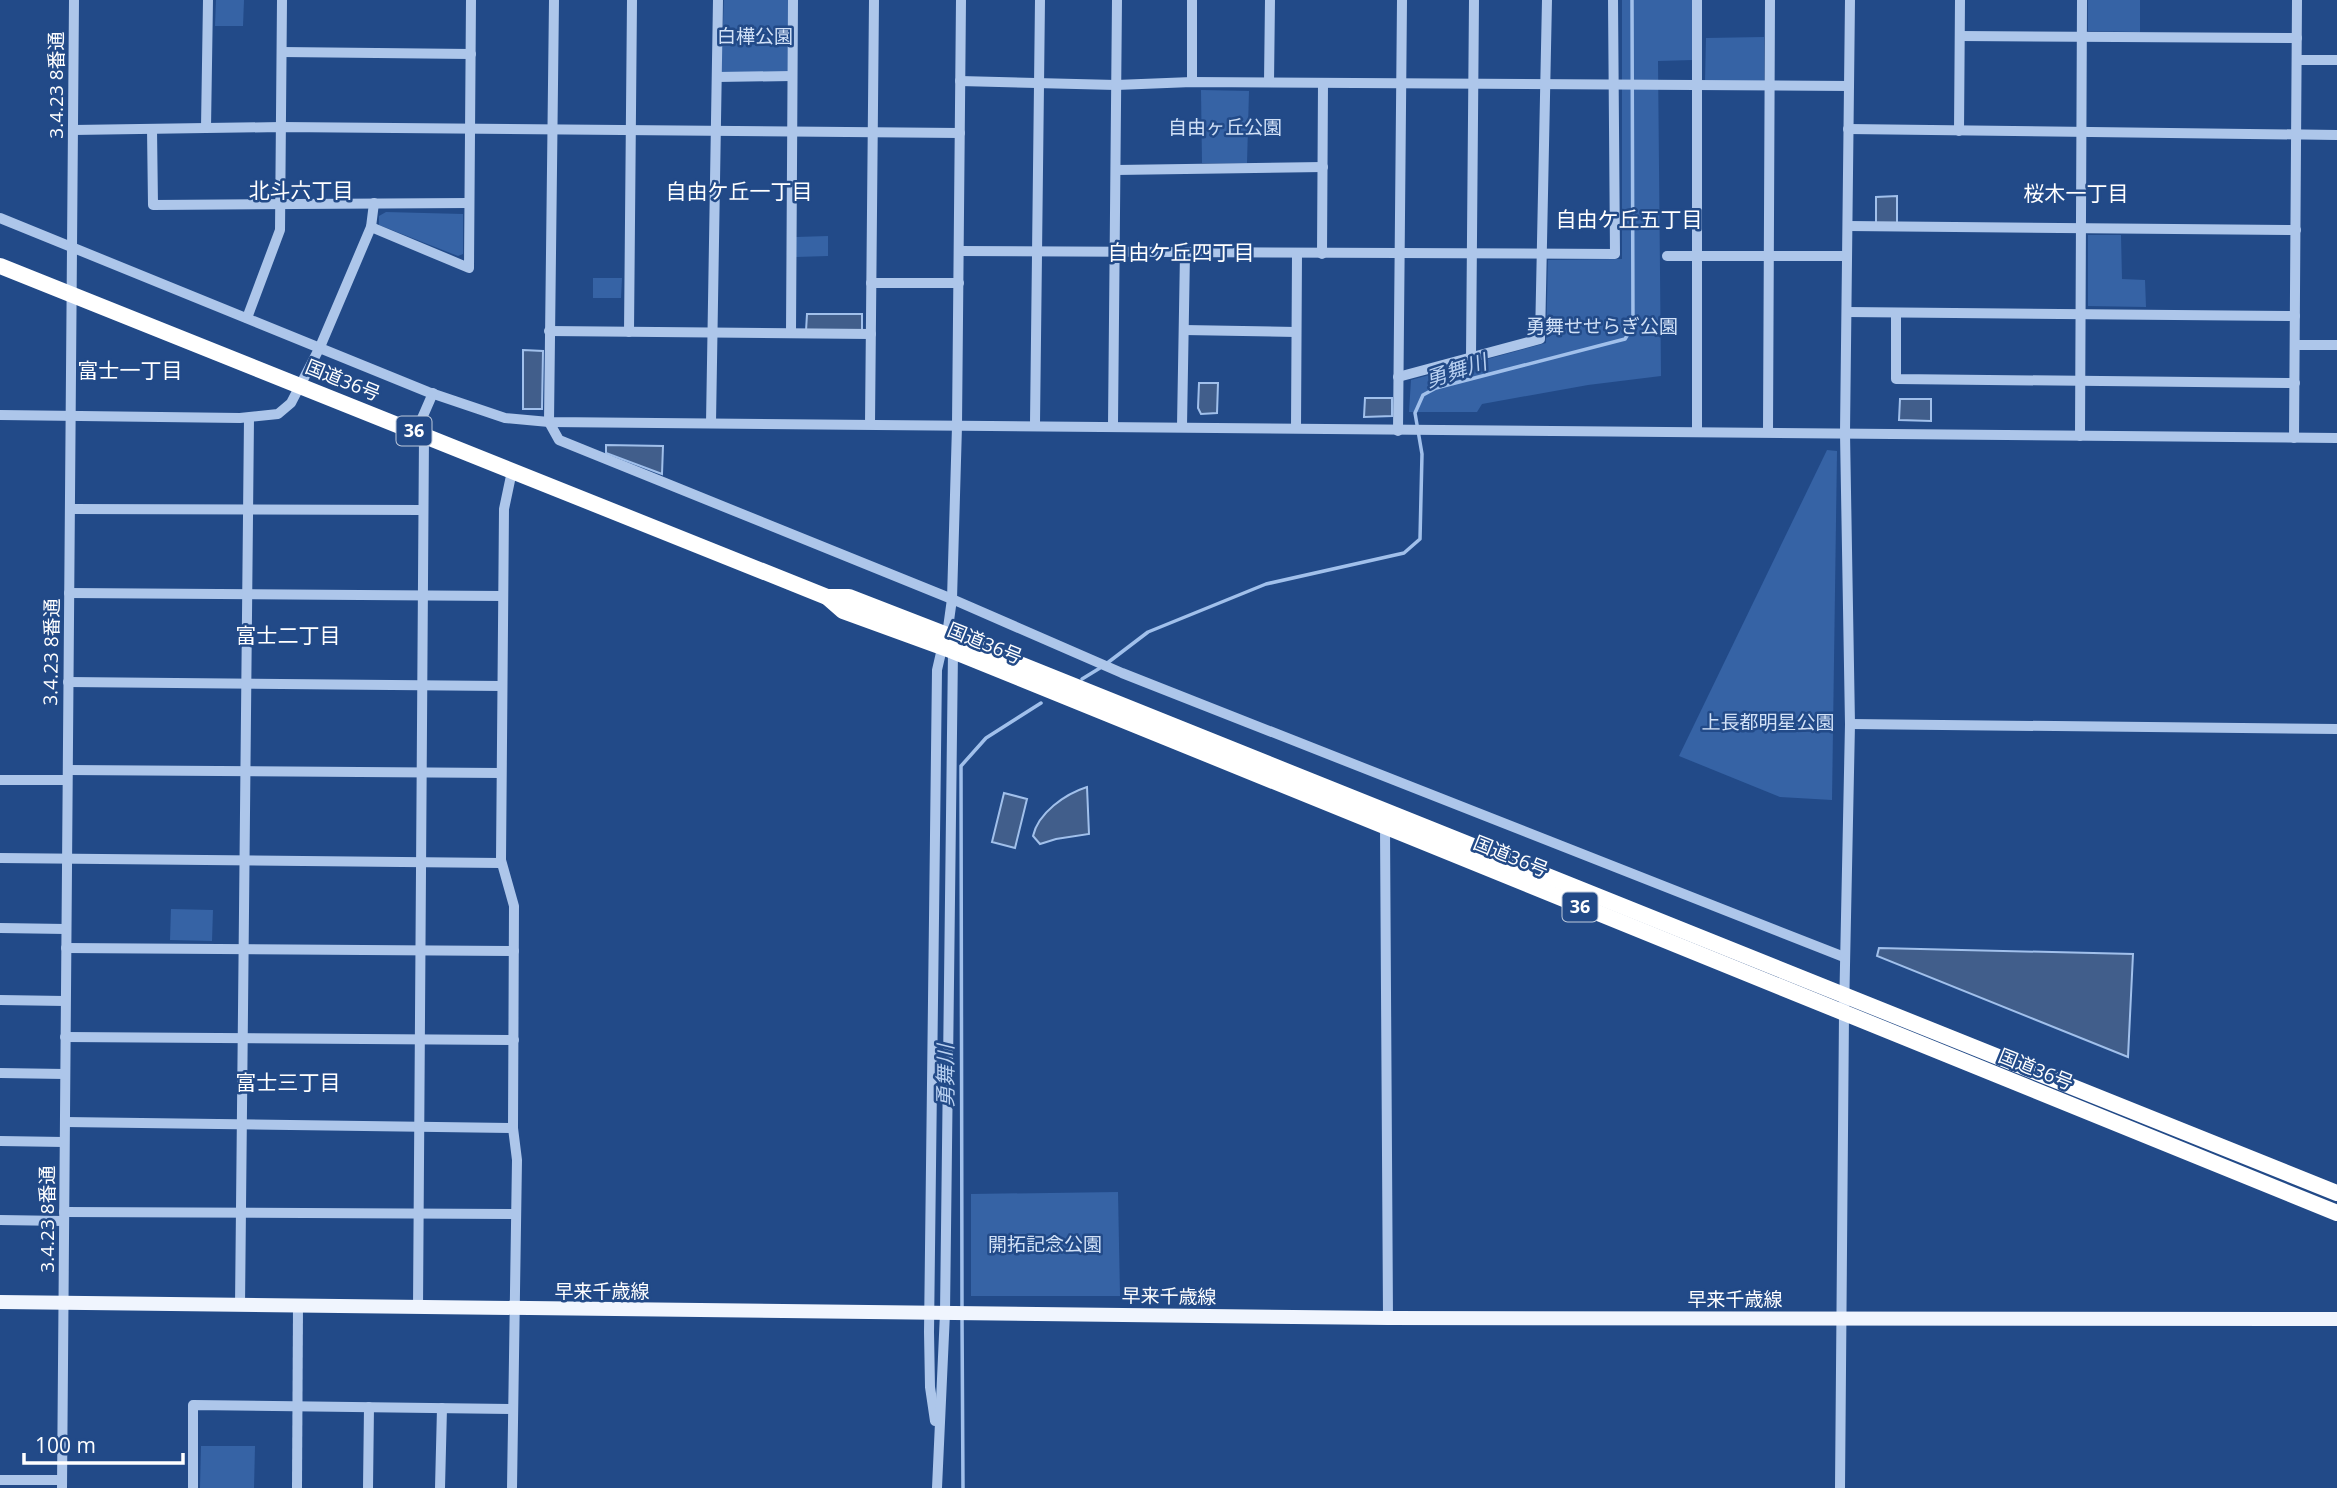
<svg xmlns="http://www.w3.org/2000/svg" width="2337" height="1488" font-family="'Open Sans','Noto Sans JP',sans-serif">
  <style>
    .green { fill: #3663a5 }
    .water { fill: #415e8b; stroke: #a1c0eb; stroke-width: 2 }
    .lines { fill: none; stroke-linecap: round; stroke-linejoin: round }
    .stream { stroke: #a1c0eb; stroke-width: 3.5 }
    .minor { stroke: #adc6ea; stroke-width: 10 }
    .major { stroke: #f0f5fe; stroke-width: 14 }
    .highway { stroke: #fff; stroke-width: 16 }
    .labels { text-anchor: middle; stroke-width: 5; stroke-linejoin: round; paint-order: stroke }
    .shield { fill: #224a88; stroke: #bdc9db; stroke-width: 2 }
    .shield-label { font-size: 18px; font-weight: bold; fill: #fff }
    .park-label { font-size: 19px; fill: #d1e1f7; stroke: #224a88 }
    .street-label { font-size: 19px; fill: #fff; stroke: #224a88 }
    .neighbourhood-label { font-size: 21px; fill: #fff; stroke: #224a88 }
    .water-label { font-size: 21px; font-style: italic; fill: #b8d0f1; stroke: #224a88 }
  </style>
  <rect width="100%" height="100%" fill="#224a88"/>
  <g class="green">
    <path d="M216,0H244L243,26H215Z"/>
    <path d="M724,0H789L788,72H721Z"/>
    <path d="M1622,0H1692L1693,60L1658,61L1661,376L1588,385L1482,404L1477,412H1409L1411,380L1546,343L1548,260L1622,259Z"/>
    <path d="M2088,0H2140V32L2088,31Z"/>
    <path d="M1764,37V81H1705L1706,38Z"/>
    <path d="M1201,90L1249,91L1247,163H1202Z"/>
    <path d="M386,212L463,214V254L458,256L379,225V216Z"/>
    <path d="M2088,235H2121L2122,279L2145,280L2146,307L2088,306Z"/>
    <path d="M828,236V256L796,257V237Z"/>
    <path d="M593,278H622L621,298H593Z"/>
    <path d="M1827,450L1837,451L1832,800L1780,797L1679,756Z"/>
    <path d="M171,909L213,910L212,941L170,940Z"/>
    <path d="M1118,1192L1120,1296H971V1194Z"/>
    <path d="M201,1446H255L254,1488H200Z"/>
  </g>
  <g class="water">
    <path d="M1897,196V224H1876V197Z"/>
    <path d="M807,314H862V331H806Z"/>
    <path d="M523,350L543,351L542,409H523Z"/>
    <path d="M1199,383H1218L1217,413L1201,414L1198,408Z"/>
    <path d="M1365,398H1392V416L1364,417Z"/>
    <path d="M1900,399H1931V421L1899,420Z"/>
    <path d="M606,445L663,446L662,474L606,453Z"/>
    <path d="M1087,787L1089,834L1056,839L1040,844L1033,836C1038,813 1065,794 1087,787Z"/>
    <path d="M1004,793L1027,799L1015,848L992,842Z"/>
    <path d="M1879,948L2133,954L2128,1057L1877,956Z"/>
  </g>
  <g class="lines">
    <g class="stream">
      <path d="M1106,664L1148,632L1266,584L1404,553L1420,539L1422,454L1415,413L1423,395L1436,388L1625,339L1633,326L1632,0"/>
      <path d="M1082,679L1100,668"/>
      <path d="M962,1308L961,766L986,738L1041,703"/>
      <path d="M962,1316L963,1488"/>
    </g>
    <g class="minor">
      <path d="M554,0L549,422L559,440L952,599L1122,673L1844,957"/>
      <path d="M1960,36L2297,38"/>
      <path d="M282,52L471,54"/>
      <path d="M2297,60H2337"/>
      <path d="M717,77L792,76"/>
      <path d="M960,81L1116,85L1192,82L1849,86"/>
      <path d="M1192,82V0"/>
      <path d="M1269,82L1270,0"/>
      <path d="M206,128L208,0"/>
      <path d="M152,129L153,205L469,203"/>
      <path d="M1848,129L2337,135"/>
      <path d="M73,130L281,127L960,133"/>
      <path d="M1959,131L1960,0"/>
      <path d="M1116,170L1323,167"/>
      <path d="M0,218L428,392L505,418L549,422L2337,438"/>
      <path d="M1848,226L2296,230"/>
      <path d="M371,227L469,268L471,0"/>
      <path d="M959,251L1615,254L1613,0"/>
      <path d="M1322,254L1323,83"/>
      <path d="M1667,256H1847"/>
      <path d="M871,283H959"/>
      <path d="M1847,312L2295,316"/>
      <path d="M1896,313V379L2295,383"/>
      <path d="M247,318L280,230L282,0"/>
      <path d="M1184,330L1296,332"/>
      <path d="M549,331L871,334"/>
      <path d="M629,332L632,0"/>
      <path d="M791,333L793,0"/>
      <path d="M2295,345H2337"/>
      <path d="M1471,357L1474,0"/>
      <path d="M1398,377L1540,339L1547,0"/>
      <path d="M0,415L240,418L278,414L291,403L320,347L371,227L374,203"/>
      <path d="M711,423L718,0"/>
      <path d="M870,424L874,0"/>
      <path d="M1035,424L1040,0"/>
      <path d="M1113,425L1117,0"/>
      <path d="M1182,426L1185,253"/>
      <path d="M1296,428L1297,254"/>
      <path d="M1398,431L1402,0"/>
      <path d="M1697,431V0"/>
      <path d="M416,432L433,393"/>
      <path d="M1768,432L1770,0"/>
      <path d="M2080,436L2082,0"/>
      <path d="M2294,438L2297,0"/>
      <path d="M512,471L504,509L501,860L514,906L513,1128L517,1160L512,1488"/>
      <path d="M70,509L423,510"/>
      <path d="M69,593L503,596"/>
      <path d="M68,682L502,686"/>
      <path d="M1850,724L2337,729"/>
      <path d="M68,770L501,773"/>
      <path d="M0,780H67"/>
      <path d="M0,858L501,863"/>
      <path d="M0,928L66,929"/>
      <path d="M66,948L514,951"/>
      <path d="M0,1000L65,1001"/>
      <path d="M65,1037L514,1040"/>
      <path d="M0,1073L65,1074"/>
      <path d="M65,1122L513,1128"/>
      <path d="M0,1141L64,1142"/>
      <path d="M64,1212L516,1214"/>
      <path d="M0,1220L64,1221"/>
      <path d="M240,1306L249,418"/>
      <path d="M418,1308L424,435"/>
      <path d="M1388,1318L1385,827L1388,822"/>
      <path d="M935,1421L930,1387L929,1332L937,670L943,644"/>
      <path d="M0,1480H62"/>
      <path d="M62,1488L74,0"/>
      <path d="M193,1488V1405L513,1409"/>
      <path d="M297,1488L298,1307"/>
      <path d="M368,1488L369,1407"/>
      <path d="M440,1488L442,1408"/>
      <path d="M937,1488L945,1313L953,651L947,635L952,599L957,426L961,0"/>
      <path d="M1840,1488L1844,1014L1850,724L1845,433L1850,0"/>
    </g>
    <path class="major" d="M0,1302L1388,1318L2337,1319"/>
    <g class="highway">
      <path d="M0,266L827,597L843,611L953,651L2337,1213"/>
      <path d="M827,597H849L947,635L2337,1193"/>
    </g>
  </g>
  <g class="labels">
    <g class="shield">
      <rect x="396.5" y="416.5" width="35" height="29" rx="5"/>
      <rect x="1562.5" y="892.5" width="35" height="29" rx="5"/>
    </g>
    <g class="shield-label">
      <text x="414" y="437">36</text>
      <text x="1580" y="913">36</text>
    </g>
    <g class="park-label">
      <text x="755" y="43">白樺公園</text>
      <text x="1225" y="134">自由ヶ丘公園</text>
      <text x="1602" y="333">勇舞せせらぎ公園</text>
      <text x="1768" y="729">上長都明星公園</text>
      <text x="1045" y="1251">開拓記念公園</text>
    </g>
    <g class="street-label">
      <text transform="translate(56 85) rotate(-90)" y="7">3.4.23 8番通</text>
      <text transform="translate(343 380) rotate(22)" y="7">国道36号</text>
      <text transform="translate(985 643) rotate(22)" y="7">国道36号</text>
      <text transform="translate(51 652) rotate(-89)" y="7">3.4.23 8番通</text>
      <text transform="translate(1511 856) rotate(22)" y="7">国道36号</text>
      <text transform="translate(2036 1069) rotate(22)" y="7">国道36号</text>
      <text transform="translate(47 1219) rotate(-90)" y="7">3.4.23 8番通</text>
      <text x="602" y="1298">早来千歳線</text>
      <text transform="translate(1169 1296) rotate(1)" y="7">早来千歳線</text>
      <text x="1735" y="1306">早来千歳線</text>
    </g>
    <g class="neighbourhood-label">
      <text x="301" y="198">北斗六丁目</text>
      <text x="739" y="199">自由ケ丘一丁目</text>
      <text x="2076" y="201">桜木一丁目</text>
      <text x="1629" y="227">自由ケ丘五丁目</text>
      <text x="1181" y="260">自由ケ丘四丁目</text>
      <text x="130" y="378">富士一丁目</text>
      <text x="288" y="643">富士二丁目</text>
      <text x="288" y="1090">富士三丁目</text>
    </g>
    <g class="water-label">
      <text transform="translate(1456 371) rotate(-18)" y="7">勇舞川</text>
      <text transform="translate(946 1076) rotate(-90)" y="7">勇舞川</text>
    </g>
  </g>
  <path d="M24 1453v10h159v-10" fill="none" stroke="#ffffff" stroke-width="3.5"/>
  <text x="35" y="1453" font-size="21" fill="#ffffff" stroke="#224a88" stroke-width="5" paint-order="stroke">100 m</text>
</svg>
